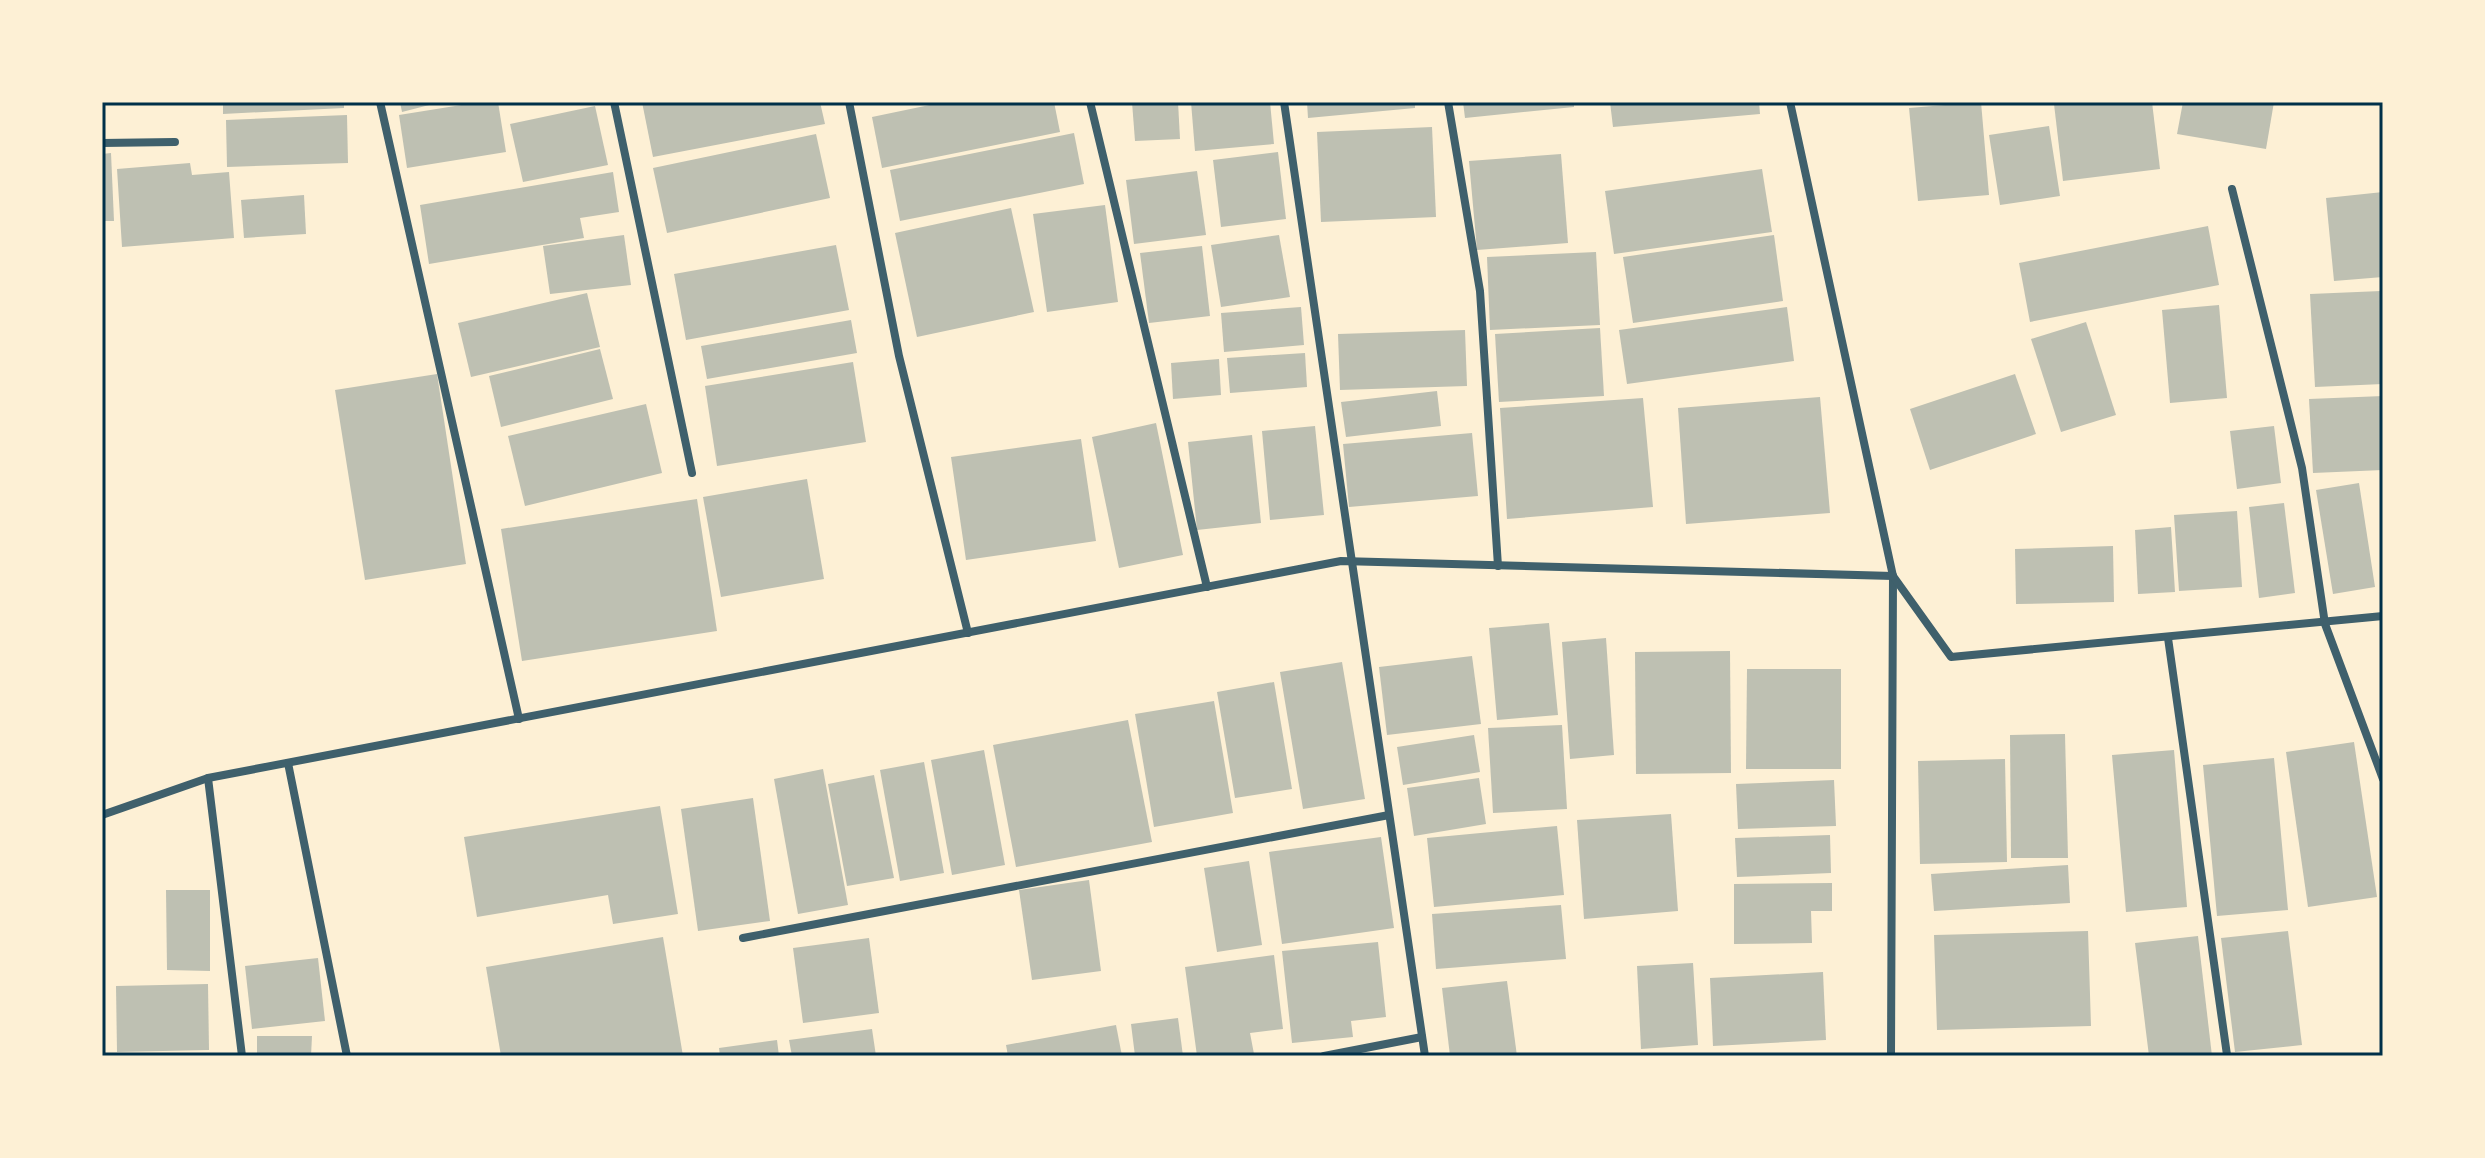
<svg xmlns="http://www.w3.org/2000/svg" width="2485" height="1158" font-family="'DM Sans',sans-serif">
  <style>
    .building { fill: #bec0b2 }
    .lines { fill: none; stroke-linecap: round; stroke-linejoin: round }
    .minor { stroke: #3f606c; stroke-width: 8 }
    .neatline { fill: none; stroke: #003049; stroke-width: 3 }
  </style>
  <rect width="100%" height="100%" fill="#fdf0d5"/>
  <g class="building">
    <path d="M223,102H344V108L223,114Z"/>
    <path d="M400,102H437V103L402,112Z"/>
    <path d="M480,102H498L506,152L407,168L399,115Z"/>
    <path d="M642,102H820L825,124L653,157Z"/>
    <path d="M944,102H1054L1060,132L882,168L872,117Z"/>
    <path d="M1132,102H1178L1180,139L1135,141Z"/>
    <path d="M1191,102H1270L1274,144L1195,151Z"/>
    <path d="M1307,102H1415V108L1308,118Z"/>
    <path d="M1463,102H1574V107L1465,118Z"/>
    <path d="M1610,102H1759L1760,114L1613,127Z"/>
    <path d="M1981,102L1989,195L1918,201L1909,108Z"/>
    <path d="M2072,102H2152L2160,169L2063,181L2054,104Z"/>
    <path d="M2183,102H2274L2266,149L2177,134Z"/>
    <path d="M595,106L608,165L523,182L510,124Z"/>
    <path d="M347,115L348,163L227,167L226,120Z"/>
    <path d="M2049,126L2060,196L2000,205L1989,135Z"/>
    <path d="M1432,127L1436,217L1321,222L1317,132Z"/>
    <path d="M1074,133L1084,184L900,221L890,170Z"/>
    <path d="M816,134L830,198L667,233L653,168Z"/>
    <path d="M1278,152L1286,219L1221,227L1213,160Z"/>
    <path d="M111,153L114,221H102V154Z"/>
    <path d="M1561,154L1568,243L1477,250L1469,161Z"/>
    <path d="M190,163L192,175L229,172L234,238L122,247L117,169Z"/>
    <path d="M1762,169L1772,232L1614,254L1605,191Z"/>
    <path d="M1197,171L1206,235L1134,244L1126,180Z"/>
    <path d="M613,172L619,212L580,218L584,238L429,264L420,205Z"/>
    <path d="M2383,192V277L2334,281L2326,198Z"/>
    <path d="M304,195L306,234L244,238L241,200Z"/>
    <path d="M1105,205L1118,302L1047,312L1033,214Z"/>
    <path d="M1011,208L1034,312L917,337L895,233Z"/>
    <path d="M2208,226L2219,285L2030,322L2019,263Z"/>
    <path d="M624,235L631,285L550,294L543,246Z"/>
    <path d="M1279,235L1290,297L1221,307L1211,245Z"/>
    <path d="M1774,235L1783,301L1633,323L1623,257Z"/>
    <path d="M836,245L849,310L686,340L674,274Z"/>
    <path d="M1202,246L1210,316L1149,323L1140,253Z"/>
    <path d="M1596,252L1600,325L1490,330L1487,257Z"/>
    <path d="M2381,291L2383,384L2315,387L2310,294Z"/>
    <path d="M587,293L600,347L471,377L458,323Z"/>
    <path d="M2219,305L2227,398L2170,403L2162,310Z"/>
    <path d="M1301,307L1304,345L1224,352L1221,313Z"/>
    <path d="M1787,307L1794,361L1627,384L1619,330Z"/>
    <path d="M851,320L857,353L707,379L701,346Z"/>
    <path d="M2086,322L2116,415L2061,432L2031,339Z"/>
    <path d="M1600,328L1604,396L1499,402L1495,334Z"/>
    <path d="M1465,330L1467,386L1340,390L1338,334Z"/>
    <path d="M600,349L613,399L501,427L489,376Z"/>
    <path d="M1305,353L1307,387L1230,393L1227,358Z"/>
    <path d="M1219,359L1221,395L1173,399L1171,363Z"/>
    <path d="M853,362L866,442L717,466L705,386Z"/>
    <path d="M437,374L466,564L365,580L335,390Z"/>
    <path d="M2015,374L2036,434L1930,470L1910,409Z"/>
    <path d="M1437,391L1441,426L1346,437L1341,402Z"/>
    <path d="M2383,396V470L2313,473L2309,399Z"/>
    <path d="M1820,397L1830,513L1686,524L1678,408Z"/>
    <path d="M1643,398L1653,507L1507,519L1500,408Z"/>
    <path d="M646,404L662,473L525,506L508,436Z"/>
    <path d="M1156,423L1183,555L1119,568L1092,437Z"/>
    <path d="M1315,426L1324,515L1270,520L1262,431Z"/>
    <path d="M2274,426L2281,483L2237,489L2230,431Z"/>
    <path d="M1472,433L1478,496L1349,507L1343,444Z"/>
    <path d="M1252,435L1261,523L1197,530L1188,442Z"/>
    <path d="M1081,439L1096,541L966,560L951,457Z"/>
    <path d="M807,479L824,579L721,597L703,497Z"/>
    <path d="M2359,483L2375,587L2333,594L2316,490Z"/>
    <path d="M697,499L717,631L522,661L501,529Z"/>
    <path d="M2284,503L2295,593L2259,598L2249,507Z"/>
    <path d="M2237,511L2242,587L2179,591L2174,515Z"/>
    <path d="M2171,527L2175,592L2138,594L2135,530Z"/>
    <path d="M2113,546L2114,602L2016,604L2015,549Z"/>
    <path d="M1549,623L1558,715L1497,720L1489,628Z"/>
    <path d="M1606,638L1614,755L1570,759L1562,642Z"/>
    <path d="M1730,651L1731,773L1636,774L1635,652Z"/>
    <path d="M1472,656L1481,724L1387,735L1379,667Z"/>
    <path d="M1342,662L1365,799L1303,809L1280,672Z"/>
    <path d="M1747,669H1841V769H1746Z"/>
    <path d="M1274,682L1292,789L1235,798L1217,692Z"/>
    <path d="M1214,701L1233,813L1154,827L1135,714Z"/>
    <path d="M1128,720L1152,842L1016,867L993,745Z"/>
    <path d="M1562,725L1567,809L1493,813L1488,728Z"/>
    <path d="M2065,734L2068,858H2011L2010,735Z"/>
    <path d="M1474,735L1480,772L1403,785L1397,747Z"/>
    <path d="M2354,742L2377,897L2308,907L2286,752Z"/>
    <path d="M984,750L1005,865L952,875L931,760Z"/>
    <path d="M2174,750L2187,907L2126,912L2112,755Z"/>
    <path d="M2274,758L2288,910L2217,916L2203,765Z"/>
    <path d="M2005,759L2007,862L1920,864L1918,761Z"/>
    <path d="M924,762L944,873L900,881L880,770Z"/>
    <path d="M823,769L848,905L798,914L774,779Z"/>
    <path d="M874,775L894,878L847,886L828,784Z"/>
    <path d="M1479,778L1486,824L1414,836L1407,788Z"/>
    <path d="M1834,780L1836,826L1738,829L1736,784Z"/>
    <path d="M753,798L770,921L698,931L681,809Z"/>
    <path d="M660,806L678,914L613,924L608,895L477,917L464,837Z"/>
    <path d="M1671,814L1678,911L1584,919L1577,820Z"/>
    <path d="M1557,826L1564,895L1434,907L1427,838Z"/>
    <path d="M1830,835L1831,873L1737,877L1735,838Z"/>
    <path d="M1381,837L1394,928L1282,944L1269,852Z"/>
    <path d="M1249,861L1262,945L1217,952L1204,868Z"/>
    <path d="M2068,865L2070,903L1934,911L1931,874Z"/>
    <path d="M1089,880L1101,971L1032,980L1019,890Z"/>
    <path d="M1832,883V911H1811L1812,943L1734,944V884Z"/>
    <path d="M166,890H210V971L167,970Z"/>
    <path d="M1561,905L1566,959L1436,969L1432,914Z"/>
    <path d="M2088,931L2091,1026L1937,1030L1934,935Z"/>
    <path d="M2288,931L2302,1045L2235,1052L2221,938Z"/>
    <path d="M2198,936L2212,1056H2149L2135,943Z"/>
    <path d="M663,937L683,1056H501L486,967Z"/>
    <path d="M869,938L879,1013L803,1023L793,948Z"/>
    <path d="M1378,942L1386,1017L1351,1021L1353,1037L1292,1043L1282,951Z"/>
    <path d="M1274,955L1283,1029L1250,1033L1254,1054L1197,1056L1185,967Z"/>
    <path d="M318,958L325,1021L252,1029L245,966Z"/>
    <path d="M1693,963L1698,1045L1641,1049L1637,966Z"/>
    <path d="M1823,972L1826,1040L1713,1046L1710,978Z"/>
    <path d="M1507,981L1517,1056H1450L1442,988Z"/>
    <path d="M208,984L209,1050L117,1052L116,986Z"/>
    <path d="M1178,1018L1183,1056H1135L1131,1024Z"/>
    <path d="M1116,1025L1122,1056H1008L1006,1045Z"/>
    <path d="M872,1029L876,1056H792L789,1040Z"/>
    <path d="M257,1036H312L311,1056H257Z"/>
    <path d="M777,1040L779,1056H720L719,1048Z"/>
  </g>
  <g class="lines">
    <g class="minor">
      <path d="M380,102L519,719"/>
      <path d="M614,102L692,473"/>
      <path d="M849,102L899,356L968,633"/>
      <path d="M1090,102L1207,587"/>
      <path d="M1284,102L1425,1056"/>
      <path d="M1448,102L1480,291L1498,566"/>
      <path d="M1790,102L1893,576L1891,1056"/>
      <path d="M102,143L175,142"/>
      <path d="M2232,189L2302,468L2325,624L2383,779"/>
      <path d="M1893,576L1951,657L2383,616"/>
      <path d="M2168,638L2227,1055"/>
      <path d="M288,763L347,1056"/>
      <path d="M208,778L242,1056"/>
      <path d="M102,815L208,778L1341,561L1893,576"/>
      <path d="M743,938L1389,815"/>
      <path d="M1324,1056L1422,1037"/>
    </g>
  </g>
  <rect width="2485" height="1158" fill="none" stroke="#fdf0d5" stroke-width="208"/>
  <rect x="104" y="104" width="2277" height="950" class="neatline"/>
</svg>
